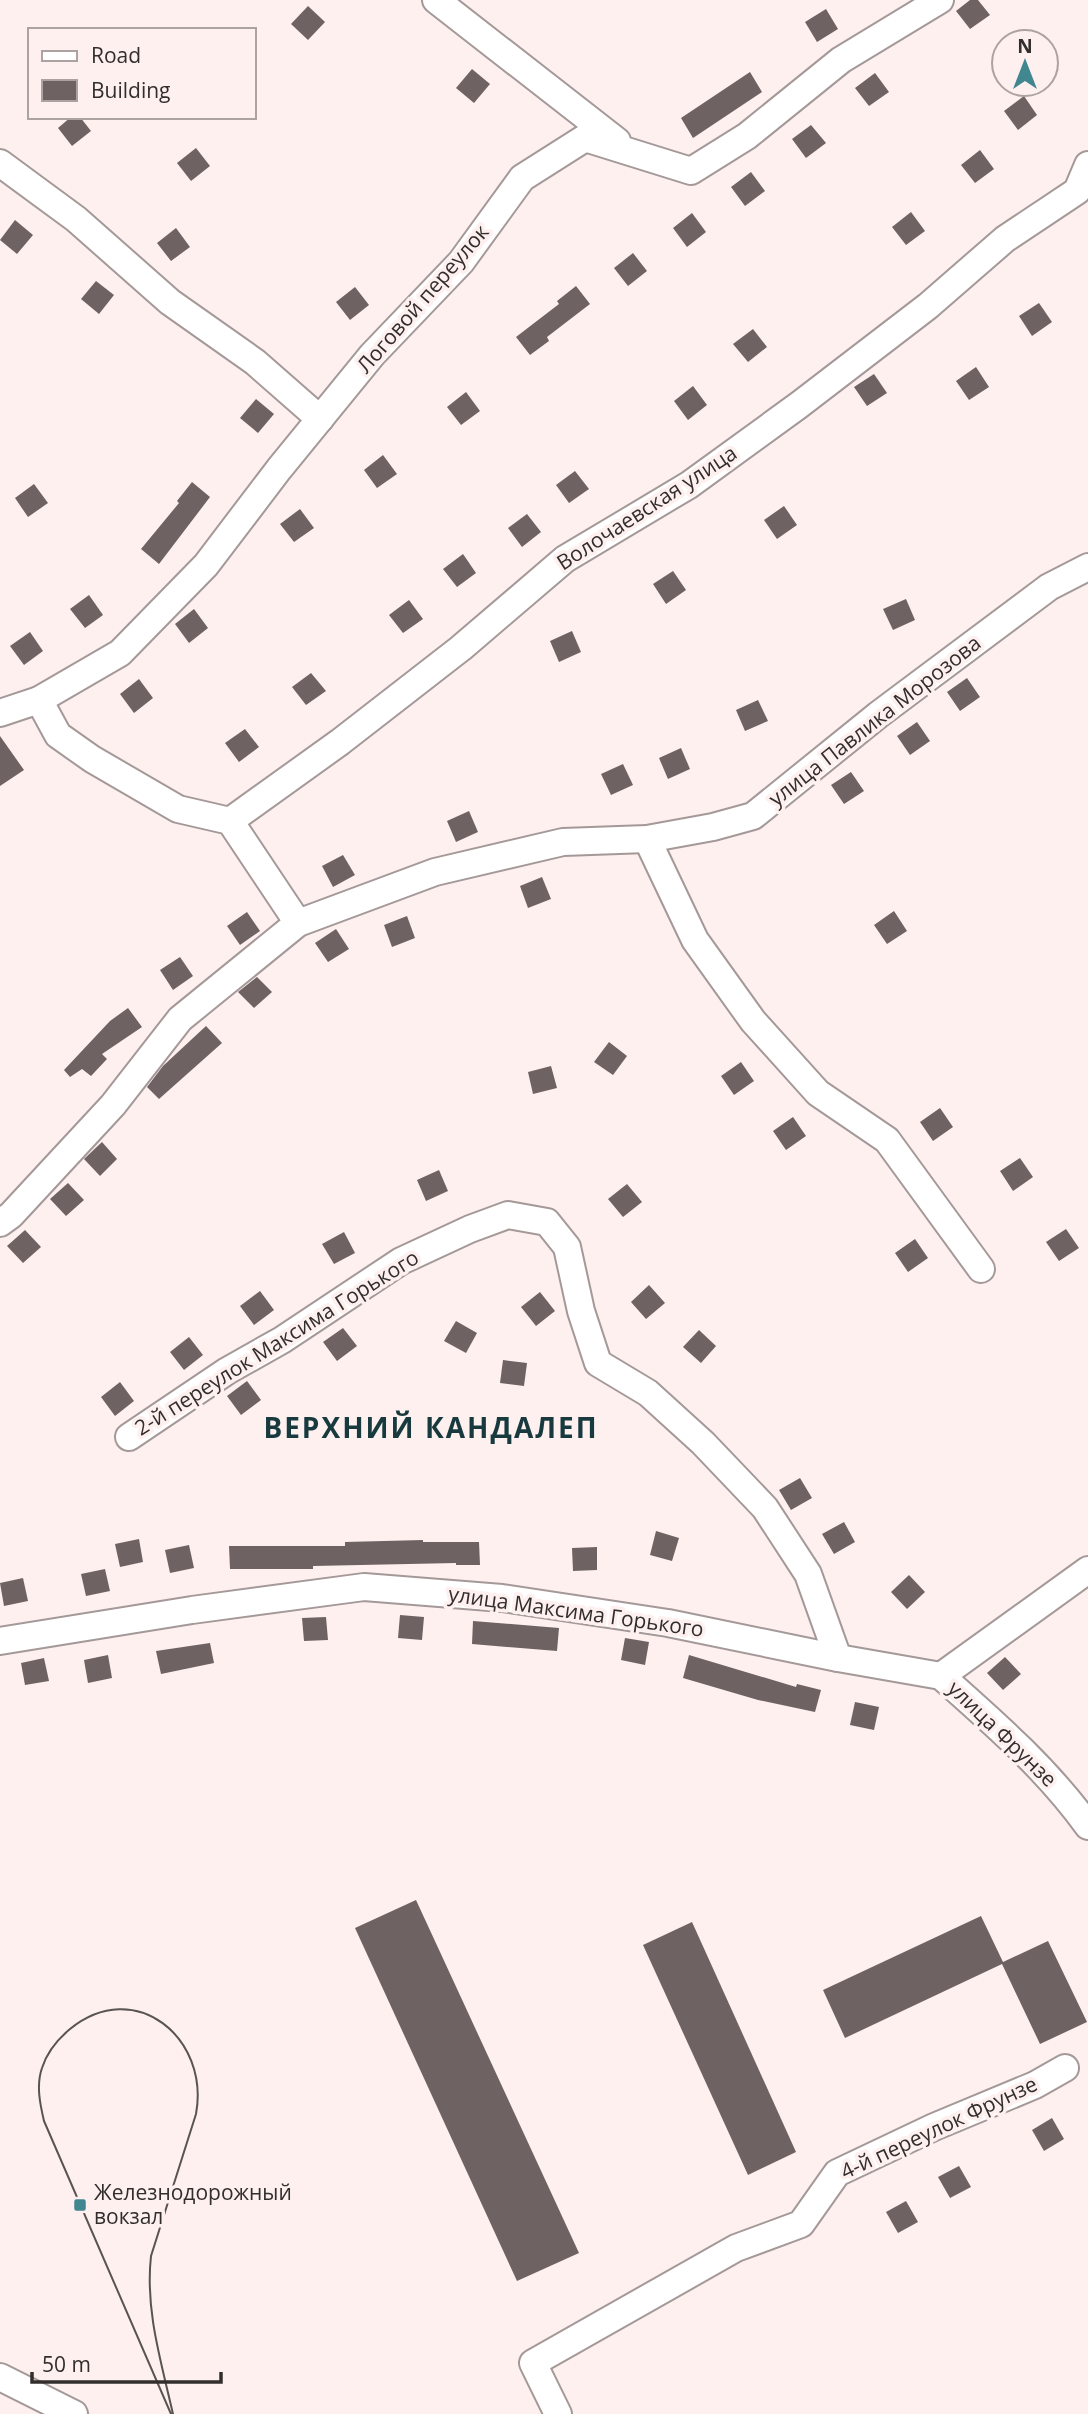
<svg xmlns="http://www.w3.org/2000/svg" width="1088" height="2414" font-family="'Open Sans',sans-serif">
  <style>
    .building { fill: #6e6362 }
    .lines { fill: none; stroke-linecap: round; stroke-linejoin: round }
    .minor-casing { stroke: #a49998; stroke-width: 30 }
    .minor { stroke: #fff; stroke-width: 26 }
    .tram { stroke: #595352; stroke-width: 2 }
    .poi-dot { fill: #40878f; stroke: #fdf0ef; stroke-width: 2.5 }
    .labels { text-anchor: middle; stroke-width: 7; stroke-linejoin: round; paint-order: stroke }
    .street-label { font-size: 21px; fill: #322e2d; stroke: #fdf0ef }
    .poi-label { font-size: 21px; fill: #322e2d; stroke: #fdf0ef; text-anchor: start }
    .district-label { font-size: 28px; font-weight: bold; letter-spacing: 2px; fill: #183a3e; stroke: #fdf0ef }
  </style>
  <rect width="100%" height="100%" fill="#fdf0ef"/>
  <g class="building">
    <path d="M970,0H978L990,15L970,29L956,11Z"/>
    <path d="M308,6L325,22L308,40L291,24Z"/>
    <path d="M826,9L838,29L817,42L805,22Z"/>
    <path d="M472,69L490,84L474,103L456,88Z"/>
    <path d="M750,72L762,92L693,138L681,118Z"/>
    <path d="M875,73L889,92L869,106L855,88Z"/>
    <path d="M1024,96L1037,115L1018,130L1004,111Z"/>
    <path d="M71,117H80L91,131L72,146L58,128Z"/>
    <path d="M811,125L826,143L806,158L792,139Z"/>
    <path d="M196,148L210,166L191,181L177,163Z"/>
    <path d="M980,150L994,169L975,183L961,165Z"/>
    <path d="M751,172L765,191L745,206L731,187Z"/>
    <path d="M911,212L925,231L906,245L892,227Z"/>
    <path d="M692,213L706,232L687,247L673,228Z"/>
    <path d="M15,220L33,235L17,254L0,240Z"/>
    <path d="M176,228L190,247L171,261L157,243Z"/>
    <path d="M633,253L647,271L628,286L614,268Z"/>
    <path d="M96,281L114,295L99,314L81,299Z"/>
    <path d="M576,286L590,304L547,337L549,341L530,355L516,337L559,304L557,301Z"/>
    <path d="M355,287L369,305L350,320L336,302Z"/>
    <path d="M1039,303L1052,322L1032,336L1019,316Z"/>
    <path d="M753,329L767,347L748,362L733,344Z"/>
    <path d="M976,367L989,387L969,400L956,381Z"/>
    <path d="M874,374L887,393L867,406L854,387Z"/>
    <path d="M693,386L707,405L688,420L674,401Z"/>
    <path d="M466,392L480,411L461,425L447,407Z"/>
    <path d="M256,399L274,414L258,433L240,418Z"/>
    <path d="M383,455L397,474L377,488L364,470Z"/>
    <path d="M575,471L589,489L569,503L556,485Z"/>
    <path d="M192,482L210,497L159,564L141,549L179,503L177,501Z"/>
    <path d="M34,484L48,503L28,517L15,498Z"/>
    <path d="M784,506L797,525L777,539L764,520Z"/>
    <path d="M300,509L314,528L294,542L280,524Z"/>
    <path d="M527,514L541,532L522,547L508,528Z"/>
    <path d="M463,554L476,573L457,587L443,569Z"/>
    <path d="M673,571L686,590L666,604L653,584Z"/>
    <path d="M89,595L103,615L85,628L70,609Z"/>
    <path d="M906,599L915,620L893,630L883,609Z"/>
    <path d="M409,600L423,619L403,633L389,615Z"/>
    <path d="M194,609L208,628L189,643L175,624Z"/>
    <path d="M572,631L581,652L559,662L550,641Z"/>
    <path d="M30,632L43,651L24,665L10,646Z"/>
    <path d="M311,673L326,691L306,705L292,687Z"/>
    <path d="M967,678L980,697L960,711L947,692Z"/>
    <path d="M139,679L153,698L134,713L120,694Z"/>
    <path d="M758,700L768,721L745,731L736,710Z"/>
    <path d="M917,722L930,741L910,755L897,736Z"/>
    <path d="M245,729L259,747L239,762L225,743Z"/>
    <path d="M0,736L24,770L0,786Z"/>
    <path d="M681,748L690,769L668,779L659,758Z"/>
    <path d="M623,764L633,785L611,795L601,774Z"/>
    <path d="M851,772L864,791L844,804L831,785Z"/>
    <path d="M469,811L478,832L456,842L447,821Z"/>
    <path d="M343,855L355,875L333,887L322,866Z"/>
    <path d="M542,877L551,899L528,908L520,886Z"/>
    <path d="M894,911L907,931L887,944L874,925Z"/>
    <path d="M247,912L260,931L240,945L227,926Z"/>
    <path d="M407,916L415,938L392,947L384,925Z"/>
    <path d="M336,929L349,949L328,962L315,943Z"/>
    <path d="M180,957L193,976L173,990L160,970Z"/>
    <path d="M257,977L272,992L254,1008L238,992Z"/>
    <path d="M128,1008L142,1027L102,1054L107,1059L91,1076L82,1069L70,1077L64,1070L110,1021Z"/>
    <path d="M206,1026L222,1043L159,1099L147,1087L163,1066Z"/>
    <path d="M609,1042L627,1056L613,1075L594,1062Z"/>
    <path d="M741,1062L754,1081L734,1095L721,1076Z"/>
    <path d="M551,1066L557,1088L533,1094L528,1072Z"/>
    <path d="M940,1108L953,1127L933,1141L920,1122Z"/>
    <path d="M793,1117L806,1136L786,1150L773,1131Z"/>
    <path d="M102,1142L117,1159L100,1176L84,1159Z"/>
    <path d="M1020,1158L1033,1177L1013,1191L1000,1171Z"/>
    <path d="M439,1170L448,1191L426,1201L417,1180Z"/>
    <path d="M68,1183L84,1200L66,1216L50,1199Z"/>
    <path d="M627,1184L642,1202L623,1217L608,1199Z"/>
    <path d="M1066,1229L1079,1248L1059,1261L1046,1242Z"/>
    <path d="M25,1230L41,1247L23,1263L7,1246Z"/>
    <path d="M344,1232L355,1253L334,1264L322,1244Z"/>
    <path d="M915,1239L928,1258L908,1272L895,1253Z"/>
    <path d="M649,1285L665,1303L646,1319L631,1302Z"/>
    <path d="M260,1291L274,1310L254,1325L240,1306Z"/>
    <path d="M540,1292L555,1311L536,1326L521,1307Z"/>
    <path d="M456,1321L477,1333L466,1353L444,1341Z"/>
    <path d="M343,1328L357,1346L337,1361L323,1342Z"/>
    <path d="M699,1330L716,1346L701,1363L683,1347Z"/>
    <path d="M189,1337L203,1355L184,1370L170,1352Z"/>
    <path d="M503,1360L527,1363L524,1386L500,1383Z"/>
    <path d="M247,1381L261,1400L241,1415L227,1396Z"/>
    <path d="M120,1382L134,1401L115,1416L101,1397Z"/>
    <path d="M800,1478L812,1498L791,1510L779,1490Z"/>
    <path d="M844,1522L855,1542L834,1554L822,1534Z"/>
    <path d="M656,1531L679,1538L672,1561L650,1555Z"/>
    <path d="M139,1539L143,1562L120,1567L115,1544Z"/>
    <path d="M423,1540V1542H479L480,1565H456V1563L313,1566V1569H230L229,1546H345V1542Z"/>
    <path d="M189,1545L194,1568L170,1573L165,1550Z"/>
    <path d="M597,1547V1570L573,1571L572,1548Z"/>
    <path d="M105,1569L110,1591L86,1596L81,1574Z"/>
    <path d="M909,1575L925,1592L907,1609L891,1592Z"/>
    <path d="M23,1578L28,1601L4,1606L0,1583Z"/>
    <path d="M400,1615L424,1617L422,1640L398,1638Z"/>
    <path d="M326,1617L328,1640L304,1641L302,1618Z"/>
    <path d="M473,1621L559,1628L557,1651L472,1644Z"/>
    <path d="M625,1638L649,1642L645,1665L621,1660Z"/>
    <path d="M210,1643L214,1663L161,1674L156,1651Z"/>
    <path d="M108,1655L112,1678L88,1683L84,1660Z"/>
    <path d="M689,1655L796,1687L797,1684L821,1690L815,1712L758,1700L683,1678Z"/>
    <path d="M1005,1657L1021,1674L1003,1690L987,1673Z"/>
    <path d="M44,1658L49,1681L25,1685L21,1663Z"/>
    <path d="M855,1702L879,1707L874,1730L850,1725Z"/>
    <path d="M416,1900L579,2253L517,2281L355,1928Z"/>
    <path d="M981,1916L1003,1962L1048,1941L1087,2022L1040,2044L1002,1964L845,2038L823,1990Z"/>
    <path d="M692,1922L796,2152L748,2175L643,1945Z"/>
    <path d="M1052,2118L1064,2139L1044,2151L1032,2130Z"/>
    <path d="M959,2166L971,2187L950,2198L938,2177Z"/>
    <path d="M906,2201L918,2222L898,2233L886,2212Z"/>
  </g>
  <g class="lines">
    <g class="minor-casing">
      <g id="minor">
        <path d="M436,0L617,141"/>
        <path d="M0,163L76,219L170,302L255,362L320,419"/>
        <path d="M39,700L58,735L92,759L178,809L230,821L298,923"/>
        <path d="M0,713L39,700L120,653L206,565L279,469L372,355L461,262L522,178L585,138L691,171L747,136L841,60L940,0"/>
        <path d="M230,821L340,742L461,648L565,559L689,485L799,405L928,306L1005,239L1077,191L1088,165"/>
        <path d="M647,839L695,940L753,1021L818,1093L887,1140L981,1269"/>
        <path d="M0,1223L11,1215L113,1105L180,1019L298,923L435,872L563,842L647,839L713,827L753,816L878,715L1049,587L1088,567"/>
        <path d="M129,1437L227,1371L282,1340L401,1261L470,1229L508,1215L547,1222L567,1247L581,1311L598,1363L648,1393L703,1443L765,1508L808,1574L838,1658"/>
        <path d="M0,1641L192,1610L364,1587L502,1598L668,1623L838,1658L941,1676"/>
        <path d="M941,1676C994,1723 1047,1769 1088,1826"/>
        <path d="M941,1676L1088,1570"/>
        <path d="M0,2377L74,2414"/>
        <path d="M558,2414L533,2363L736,2248L801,2224L837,2173L934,2127L1035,2085L1065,2068"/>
      </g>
    </g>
    <use href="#minor" class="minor"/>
    <path class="tram" d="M171,2414L44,2121C40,2104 36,2085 42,2068C47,2052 58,2039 70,2029C135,1976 210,2038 196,2114L151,2256C145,2310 161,2361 173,2414"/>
  </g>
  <rect class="poi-dot" x="73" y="2198" width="14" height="14" rx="3.5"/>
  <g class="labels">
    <g class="street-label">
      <text transform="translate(423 299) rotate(-49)" y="7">Логовой переулок</text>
      <text transform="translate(647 508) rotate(-33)" y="7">Волочаевская улица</text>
      <text transform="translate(875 721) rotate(-38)" y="7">улица Павлика Морозова</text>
      <text transform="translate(277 1343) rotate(-32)" y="7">2-й переулок Максима Горького</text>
      <text transform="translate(576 1612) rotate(8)" y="7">улица Максима Горького</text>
      <text transform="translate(1002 1734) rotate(44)" y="7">улица Фрунзе</text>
      <text transform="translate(939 2128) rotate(-25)" y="7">4-й переулок Фрунзе</text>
    </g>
    <g class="poi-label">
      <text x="94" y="2200">Железнодорожный<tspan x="94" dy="24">вокзал</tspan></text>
    </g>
    <g class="district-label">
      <text x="431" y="1438">ВЕРХНИЙ КАНДАЛЕП</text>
    </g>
  </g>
  <rect x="28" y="28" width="228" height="91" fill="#fdf0ef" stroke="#aca2a1" stroke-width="2"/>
  <rect x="42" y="51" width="35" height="10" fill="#ffffff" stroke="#aca2a1" stroke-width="2"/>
  <text x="91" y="63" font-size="21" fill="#322e2d">Road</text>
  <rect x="42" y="80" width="35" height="21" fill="#6e6362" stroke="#aca2a1" stroke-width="2"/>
  <text x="91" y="98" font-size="21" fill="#322e2d">Building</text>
  <g transform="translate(1025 63)"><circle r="33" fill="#fdf0ef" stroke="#aca2a1" stroke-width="2"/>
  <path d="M0-5L12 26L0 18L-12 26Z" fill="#40878f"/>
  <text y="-10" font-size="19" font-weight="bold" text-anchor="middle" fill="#322e2d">N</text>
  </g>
  <path d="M32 2372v10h189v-10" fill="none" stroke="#322e2d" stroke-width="3.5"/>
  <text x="42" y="2372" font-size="21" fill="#322e2d" stroke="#fdf0ef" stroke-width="5" paint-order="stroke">50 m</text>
</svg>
